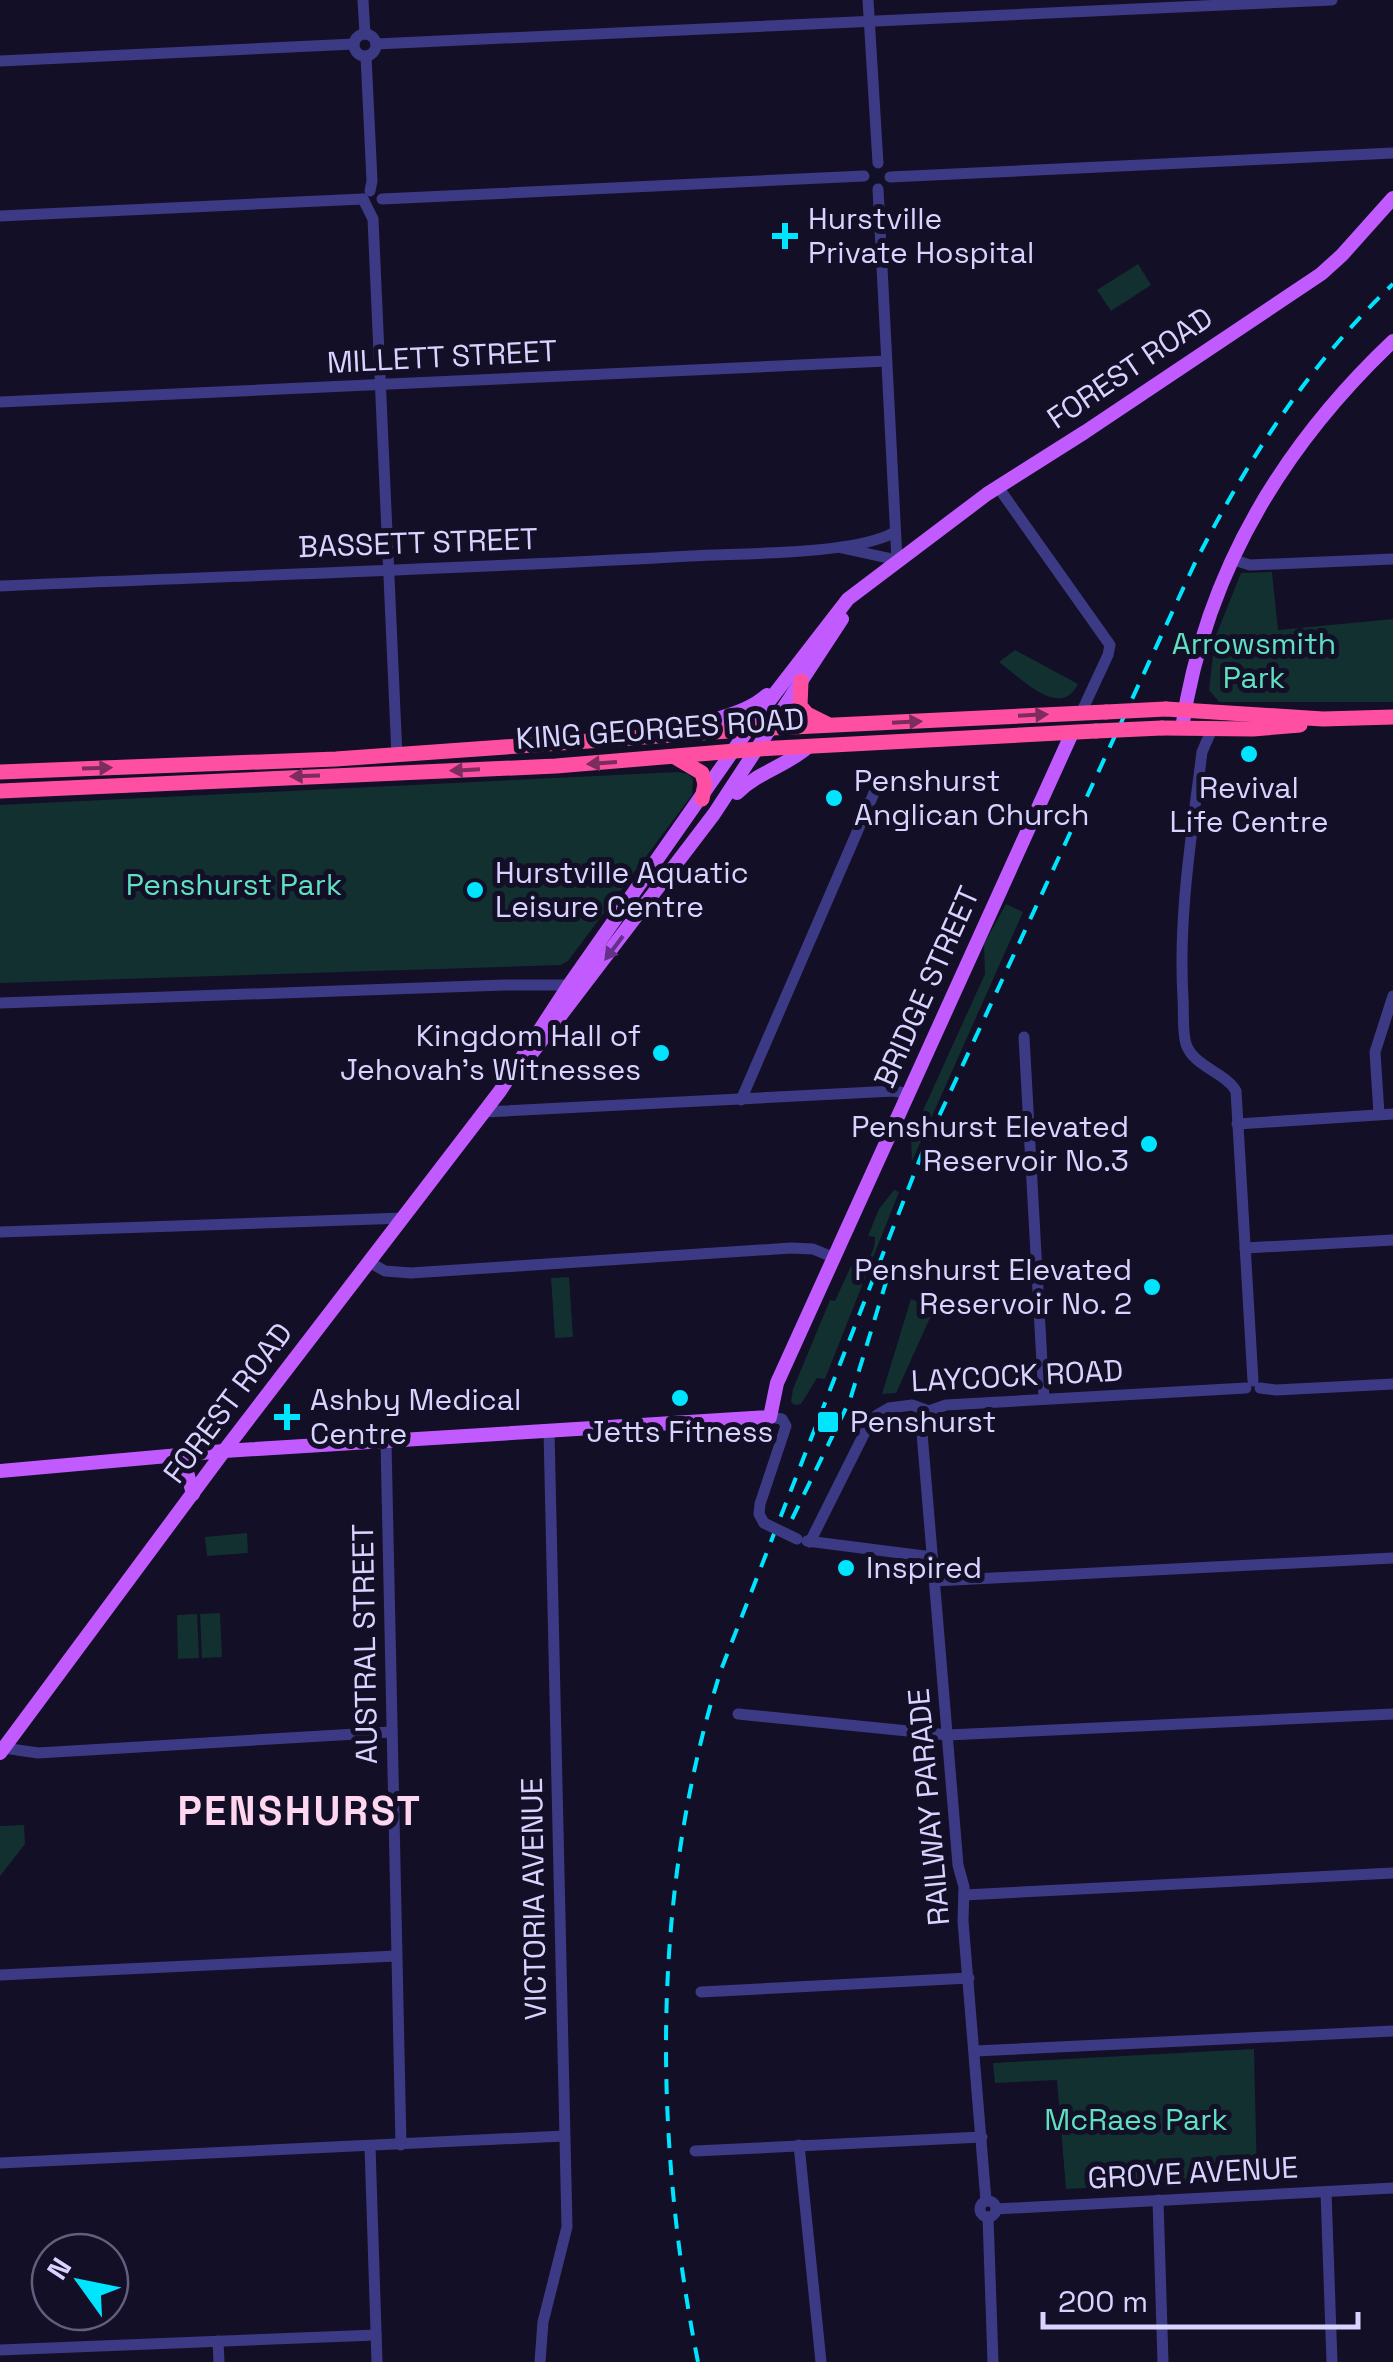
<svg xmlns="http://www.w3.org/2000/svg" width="1393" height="2362" font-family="'Space Grotesk',sans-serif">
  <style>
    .green { fill: #12302f }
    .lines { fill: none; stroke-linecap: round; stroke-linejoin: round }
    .minor { stroke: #3d3a85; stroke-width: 11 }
    .major { stroke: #c25bff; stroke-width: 14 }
    .highway { stroke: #ff4fa3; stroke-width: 15 }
    .rail { stroke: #00e5ff; stroke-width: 4; stroke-dasharray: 15 12; stroke-linecap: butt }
    .minor-bridge { stroke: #3d3a85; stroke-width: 11 }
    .highway-bridge { stroke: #ff4fa3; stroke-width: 15 }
    .oneway { fill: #7d2c5e }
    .oneway2 { fill: #623188 }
    .poi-dot { fill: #00e5ff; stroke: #130f26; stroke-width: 4 }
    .labels { text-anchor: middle; stroke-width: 10; stroke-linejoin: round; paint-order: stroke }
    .poi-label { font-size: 30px; fill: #d9d4ff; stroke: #130f26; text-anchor: start }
    .street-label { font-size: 30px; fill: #d9d4ff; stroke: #130f26 }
    .park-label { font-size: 30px; fill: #5fe0c0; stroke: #130f26 }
    .district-label { font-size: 40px; font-weight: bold; letter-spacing: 2.5px; fill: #ffd6f0; stroke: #130f26 }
  </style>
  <rect width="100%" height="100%" fill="#130f26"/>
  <g class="green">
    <path d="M1138,264L1151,285L1111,311L1097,290Z"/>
    <path d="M1272,572L1278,630L1393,619V702H1219L1209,690L1215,638L1241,573Z"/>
    <path d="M1015,650L1078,684C1060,721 1020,677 999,662Z"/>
    <path d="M678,772L688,774L693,779L692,795L568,961L561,965L0,983V805Z"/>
    <path d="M1006,904L1023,912L912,1161L911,1137L985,974L984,944Z"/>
    <path d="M894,1190L899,1192L825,1379L817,1378L801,1404L795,1405L791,1402L793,1389L830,1300L835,1301L851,1266C867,1266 875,1253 875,1237L868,1236L879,1209Z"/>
    <path d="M569,1277L573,1337L555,1338L551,1278Z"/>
    <path d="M911,1299L934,1309L896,1393L882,1394Z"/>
    <path d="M247,1533L248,1553L207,1556L205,1537Z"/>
    <path d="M220,1613L222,1657L202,1658L200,1614Z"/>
    <path d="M197,1614L199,1658L178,1659L177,1615Z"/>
    <path d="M24,1825L25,1844L0,1876V1826Z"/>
    <path d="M1254,2049L1257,2179L1066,2189L1057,2080L995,2083L993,2063Z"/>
  </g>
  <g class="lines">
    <g class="minor">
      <path d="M363,0L365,34"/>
      <path d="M868,0L878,163"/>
      <circle cx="365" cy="45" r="11"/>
      <path d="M376,44L1332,0"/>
      <path d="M366,56L372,181L370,191"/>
      <path d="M0,61L354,44"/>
      <path d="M890,177L1393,153"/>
      <path d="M363,199L373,219L397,756"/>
      <path d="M382,199L864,176"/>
      <path d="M0,216L363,199"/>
      <path d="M0,402L886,361"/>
      <path d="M998,487L1110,645L1108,655L1081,713"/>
      <path d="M842,548L897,560L878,189"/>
      <path d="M1231,559L1250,565L1393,559"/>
      <path d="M0,586C230,576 461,569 691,556C741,553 852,555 893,533"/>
      <path d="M1212,729L1202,752C1192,833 1178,916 1183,998C1184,1013 1182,1030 1186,1044C1193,1066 1225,1072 1236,1091L1253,1381"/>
      <path d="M0,1003L504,985H569L575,988"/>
      <path d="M1024,1037L1044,1399"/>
      <path d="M741,1100L874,793"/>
      <path d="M484,1112L894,1091L909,1094"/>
      <path d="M1379,1114L1375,1052L1393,996"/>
      <path d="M1237,1124L1393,1114"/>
      <path d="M0,1232L404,1218"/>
      <path d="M1245,1248L1393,1240"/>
      <path d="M369,1262L385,1271L411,1273L791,1248L813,1249L835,1258"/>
      <path d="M1260,1388L1276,1390L1393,1384"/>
      <path d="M929,1411L924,1418L922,1433L958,1865L964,1887L963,1921L986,2201"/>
      <path d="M386,1442L401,2145"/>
      <path d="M764,1523L759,1514L760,1504L786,1426L782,1419L770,1417"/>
      <path d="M807,1541L932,1557"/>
      <path d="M810,1542L868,1426L877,1415L889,1408L912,1405L929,1411L946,1405L1246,1388"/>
      <path d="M934,1581L1393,1558"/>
      <path d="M738,1714L948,1735L1393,1714"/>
      <path d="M4,1748L38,1753L390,1732"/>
      <path d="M964,1895L1393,1873"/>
      <path d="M0,1975L396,1956"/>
      <path d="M701,1992L969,1978"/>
      <path d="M975,2051L1393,2031"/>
      <path d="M799,2145L821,2362"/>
      <path d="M370,2146L377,2362"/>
      <path d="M695,2151L982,2137"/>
      <path d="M0,2163L564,2136"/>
      <path d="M1326,2192L1332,2362"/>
      <path d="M1158,2200L1163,2362"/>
      <circle cx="988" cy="2209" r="8"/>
      <path d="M996,2209L1393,2188"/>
      <path d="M988,2217L993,2362"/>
      <path d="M218,2341L219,2362"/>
      <path d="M0,2350L376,2335"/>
      <path d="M540,2362L543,2322L567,2227L549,1431"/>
    </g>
    <g class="major">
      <path d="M1182,728C1205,575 1281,447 1393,341"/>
      <path d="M684,734C711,716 742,717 767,695"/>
      <path d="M737,793C758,772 787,766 809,746"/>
      <path d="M532,1053L714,814L842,619"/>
      <path d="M172,1456L187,1472L193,1494"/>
      <path d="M0,1471L224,1451L770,1417L777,1383L1072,733"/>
      <path d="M0,1753L224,1451L500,1091L569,985L756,718L848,599L987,494L1085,432L1321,274L1342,255L1393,198"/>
    </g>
    <g class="highway">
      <path d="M801,681L800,706L807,714L827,724"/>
      <path d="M1166,709L1323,719L1393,717"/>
      <path d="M1162,728L1253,729L1300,725"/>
      <path d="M675,757L702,773L705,784L702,799"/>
      <path d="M0,772L336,759L772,728L1106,712"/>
      <path d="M0,791L556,766L759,749L1096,731"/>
    </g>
    <g class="rail">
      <path d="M792,1519L850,1400L890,1269"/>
      <path d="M698,2362C653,2137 651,1890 721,1670L923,1151L1194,565C1246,462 1309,364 1393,284"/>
    </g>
    <path class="minor-bridge" d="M764,1523L797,1539"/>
    <g class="highway-bridge">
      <path d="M1106,712L1166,709"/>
      <path d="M1096,731L1162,728"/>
    </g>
  </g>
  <defs><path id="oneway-solid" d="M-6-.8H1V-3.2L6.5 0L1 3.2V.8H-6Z" transform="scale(2.5)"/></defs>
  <g class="oneway">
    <use href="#oneway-solid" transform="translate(1033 715) rotate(-3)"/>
    <use href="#oneway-solid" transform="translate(907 722) rotate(-3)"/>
    <use href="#oneway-solid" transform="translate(602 763) rotate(176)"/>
    <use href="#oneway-solid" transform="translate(97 768) rotate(-2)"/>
    <use href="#oneway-solid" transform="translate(465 770) rotate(177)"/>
    <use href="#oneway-solid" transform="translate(305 776) rotate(178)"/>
  </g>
  <use class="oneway2" href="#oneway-solid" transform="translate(614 948) rotate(127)"/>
  <g class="poi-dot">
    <path d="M780 221h10v10h10v10h-10v10h-10v-10h-10v-10h10z"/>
    <circle cx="1249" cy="754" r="10"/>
    <circle cx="834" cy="798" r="10"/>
    <circle cx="475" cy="890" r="10"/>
    <circle cx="661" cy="1053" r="10"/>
    <circle cx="1149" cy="1144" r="10"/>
    <circle cx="1152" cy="1287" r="10"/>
    <circle cx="680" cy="1398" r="10"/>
    <path d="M282 1402h10v10h10v10h-10v10h-10v-10h-10v-10h10z"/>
    <rect x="816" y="1410" width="24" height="24" rx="5"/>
    <circle cx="846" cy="1568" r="10"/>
  </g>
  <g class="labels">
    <g class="poi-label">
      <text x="808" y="229">Hurstville<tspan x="808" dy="34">Private Hospital</tspan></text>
      <text x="854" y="791">Penshurst<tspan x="854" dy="34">Anglican Church</tspan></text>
      <text x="1249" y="798" text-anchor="middle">Revival<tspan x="1249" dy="34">Life Centre</tspan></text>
      <text x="495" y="883">Hurstville Aquatic<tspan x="495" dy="34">Leisure Centre</tspan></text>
      <text x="641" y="1046" text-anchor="end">Kingdom Hall of<tspan x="641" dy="34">Jehovah's Witnesses</tspan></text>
      <text x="1129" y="1137" text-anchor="end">Penshurst Elevated<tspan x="1129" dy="34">Reservoir No.3</tspan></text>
      <text x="1132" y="1280" text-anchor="end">Penshurst Elevated<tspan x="1132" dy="34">Reservoir No. 2</tspan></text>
      <text x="310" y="1410">Ashby Medical<tspan x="310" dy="34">Centre</tspan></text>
      <text x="850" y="1432">Penshurst</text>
      <text x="680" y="1442" text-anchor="middle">Jetts Fitness</text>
      <text x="866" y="1578">Inspired</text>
    </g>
    <g class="street-label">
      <text transform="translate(442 357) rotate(-3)" y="10">MILLETT STREET</text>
      <text transform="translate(1130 368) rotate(-34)" y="10">FOREST ROAD</text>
      <text transform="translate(418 543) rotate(-2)" y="10">BASSETT STREET</text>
      <text transform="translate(660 729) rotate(-4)" y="10">KING GEORGES ROAD</text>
      <text transform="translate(927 987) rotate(-66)" y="10">BRIDGE STREET</text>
      <text transform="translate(1017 1376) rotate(-3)" y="10">LAYCOCK ROAD</text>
      <text transform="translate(228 1403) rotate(-53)" y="10">FOREST ROAD</text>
      <text transform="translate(365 1644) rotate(-91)" y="10">AUSTRAL STREET</text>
      <text transform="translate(929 1807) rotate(-95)" y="10">RAILWAY PARADE</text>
      <text transform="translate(534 1899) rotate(-91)" y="10">VICTORIA AVENUE</text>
      <text transform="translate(1193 2173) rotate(-3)" y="10">GROVE AVENUE</text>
    </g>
    <g class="park-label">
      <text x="1254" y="654">Arrowsmith<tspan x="1254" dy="34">Park</tspan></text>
      <text x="234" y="895">Penshurst Park</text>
      <text x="1136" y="2130">McRaes Park</text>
    </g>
    <g class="district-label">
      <text x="300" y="1825">PENSHURST</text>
    </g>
  </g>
  <g transform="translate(80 2282) rotate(303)"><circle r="48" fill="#130f26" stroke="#625e7d" stroke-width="2.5"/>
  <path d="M0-8L18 38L0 25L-18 38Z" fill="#00e5ff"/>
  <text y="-15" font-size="28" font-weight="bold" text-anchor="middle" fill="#d9d4ff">N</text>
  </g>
  <path d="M1043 2312v15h315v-15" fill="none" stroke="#d9d4ff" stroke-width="5"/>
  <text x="1058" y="2312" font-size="30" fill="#d9d4ff" stroke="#130f26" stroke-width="8" paint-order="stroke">200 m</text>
</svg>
